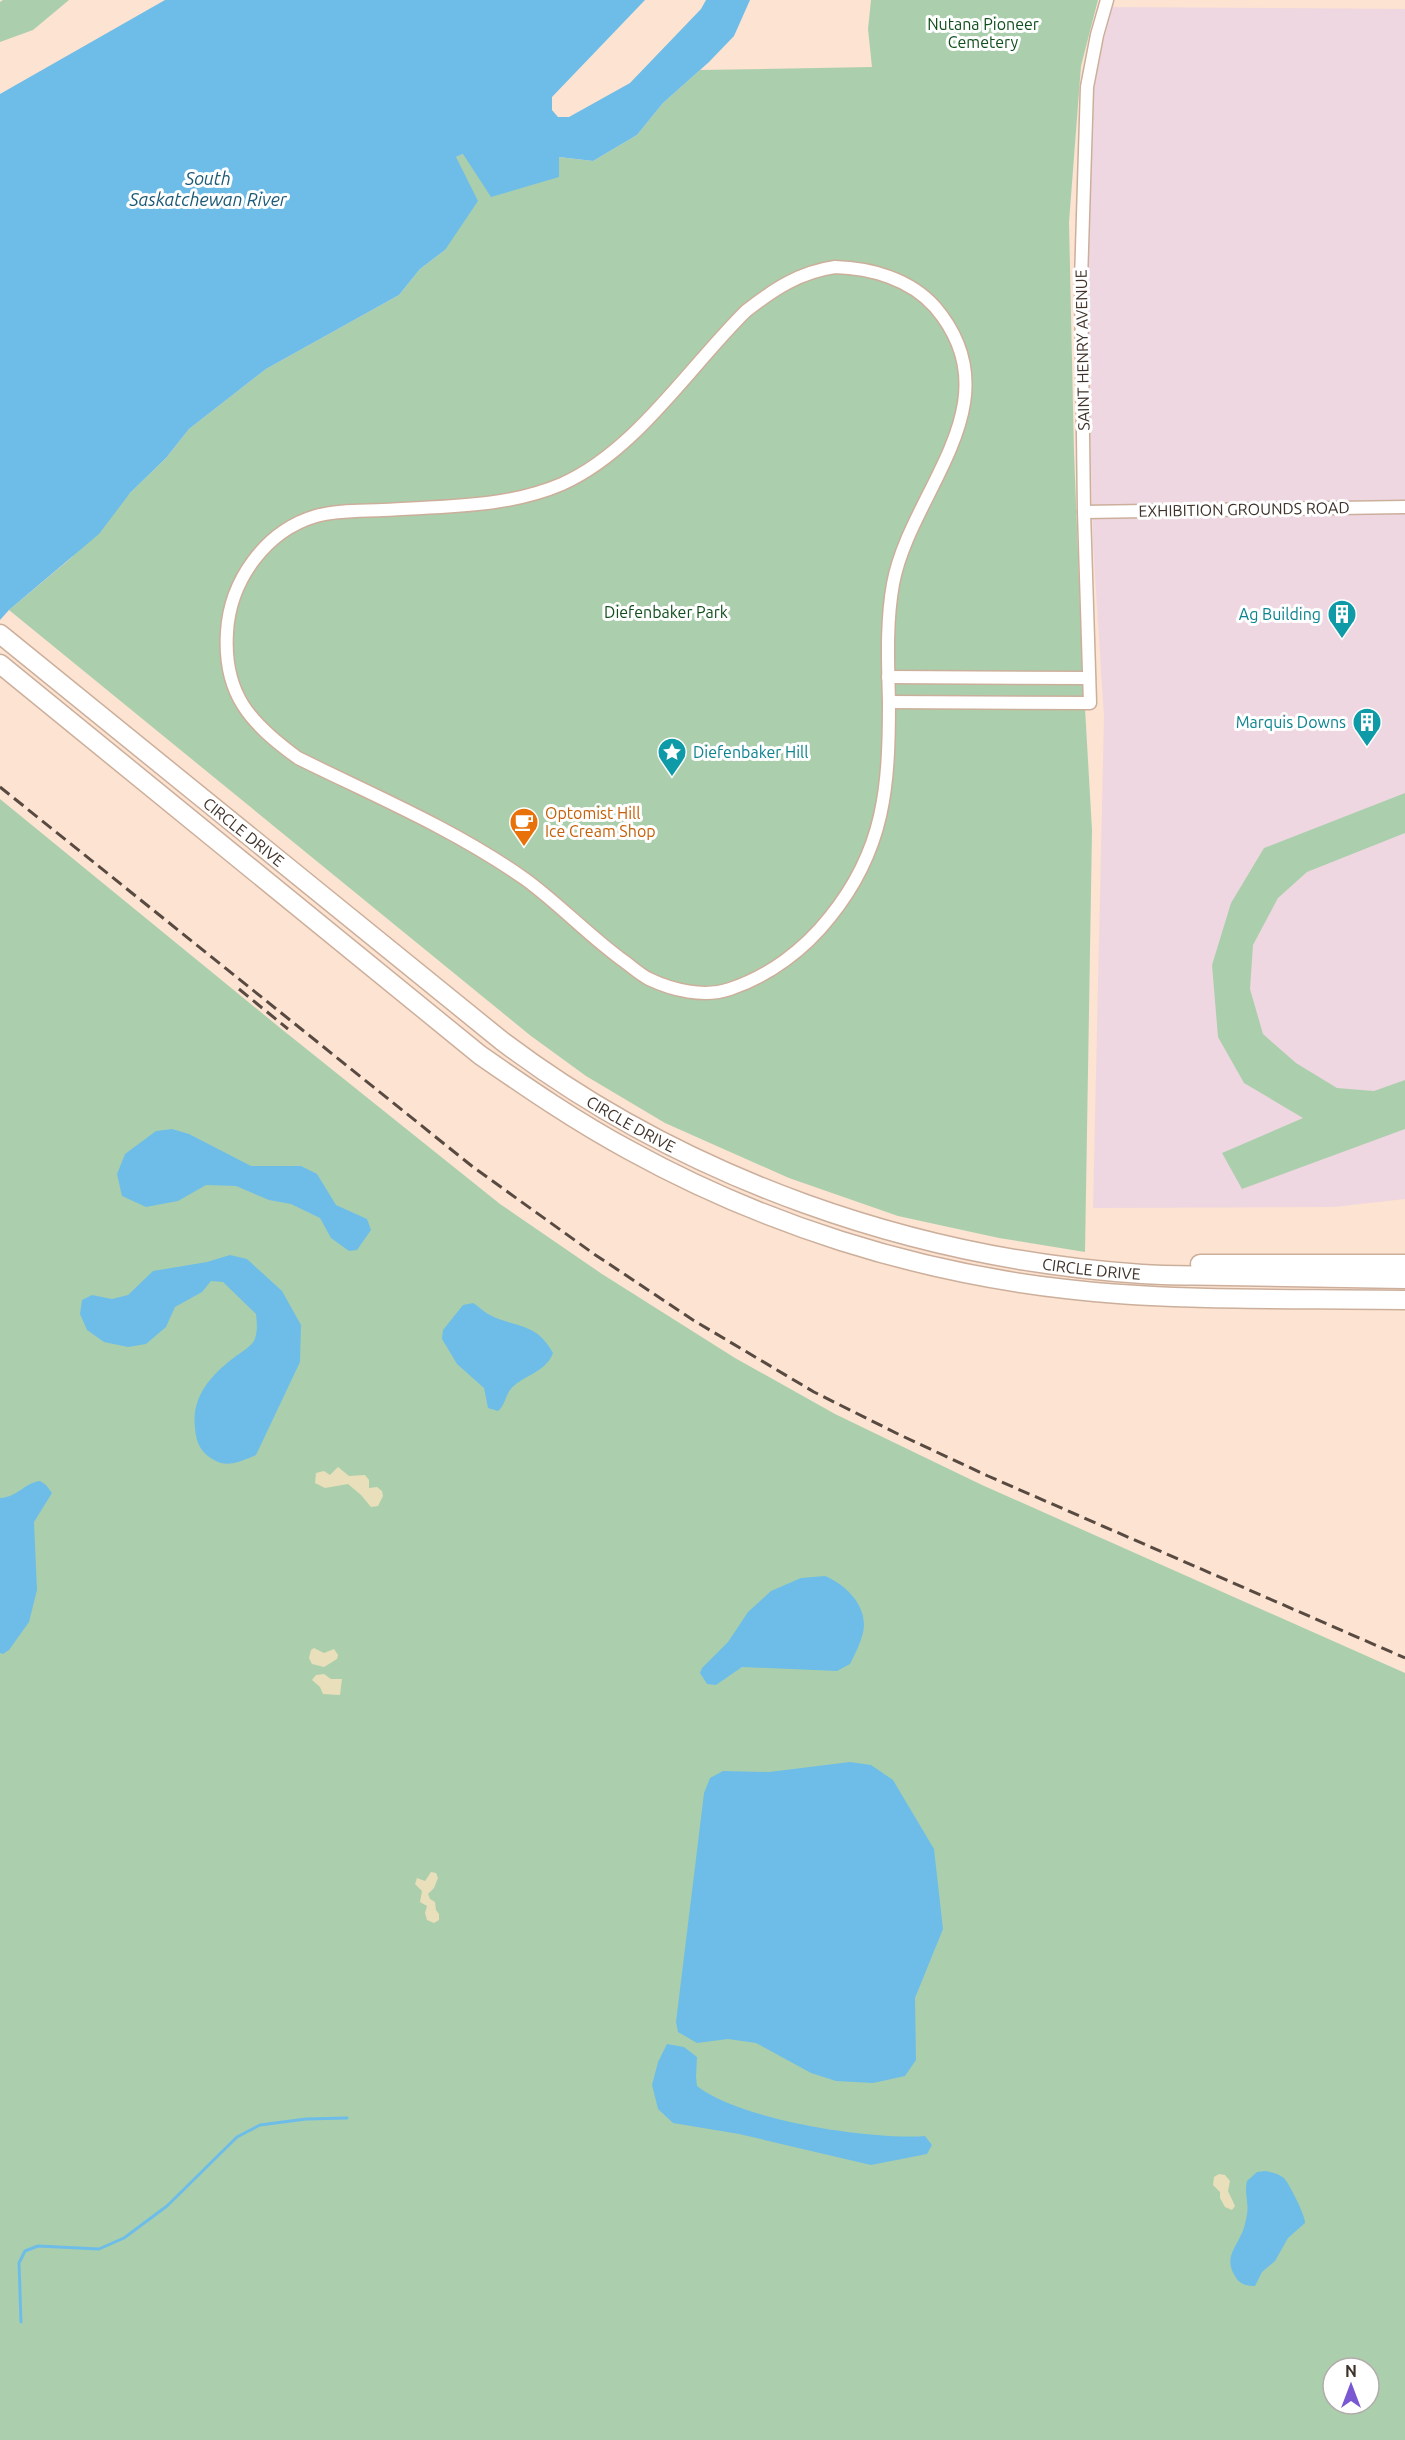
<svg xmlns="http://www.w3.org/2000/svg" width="1405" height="2440" font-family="Ubuntu,sans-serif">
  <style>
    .commercial { fill: #efd7e1 }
    .green { fill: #abcfad; fill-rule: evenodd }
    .sand { fill: #e9dfba }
    .water { fill: #6ebde8 }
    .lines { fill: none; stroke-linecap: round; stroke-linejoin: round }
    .stream { stroke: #6ebde8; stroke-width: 3 }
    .minor-casing { stroke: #ccaf9b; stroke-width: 15 }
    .highway-casing { stroke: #ccaf9b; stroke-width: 21 }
    .minor { stroke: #fff; stroke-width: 12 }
    .highway { stroke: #fff; stroke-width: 18 }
    .rail { stroke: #584a41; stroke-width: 3; stroke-dasharray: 12 6; stroke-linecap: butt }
    .labels { text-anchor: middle; stroke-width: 6; stroke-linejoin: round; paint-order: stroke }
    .park-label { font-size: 16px; fill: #104f1c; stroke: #fff }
    .street-label { font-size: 16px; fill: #3e322a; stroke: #fff }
    .culture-label { font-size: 16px; fill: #0d838f; stroke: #fff; text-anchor: end }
    .food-label { font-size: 16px; fill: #c56008; stroke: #fff; text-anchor: start }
    .water-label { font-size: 18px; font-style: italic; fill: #1c5976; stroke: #fff }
  </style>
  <rect width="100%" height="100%" fill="#fce3d2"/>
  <path class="commercial" d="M1110,7L1405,9V1199L1334,1207L1093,1208L1104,717L1093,545L1087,296L1093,92Z"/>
  <g class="green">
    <path d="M3,0H69L33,30L0,42V2Z"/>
    <path d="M871,0H1098L1081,66L1069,222L1074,452L1082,656L1092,830L1085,1252L999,1238L898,1216L789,1178L665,1123L586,1076L531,1036L9,610L71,558L130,493L166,458L189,429L266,369L399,295L420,269L445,250L456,157L463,154L559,157L593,161L637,135L663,103L700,70L872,67L868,29Z"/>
    <path d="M1405,793V833L1307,872L1278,898L1253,945L1250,989L1263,1034L1296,1063L1337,1088L1374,1091L1405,1080V1129L1242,1189L1222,1153L1303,1118L1244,1083L1218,1037L1212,965L1231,903L1264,848Z"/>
    <path d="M0,799L279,1027L500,1204L602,1274L735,1358L835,1414L982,1485L1405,1673V2440H0ZM1333,2368H1369V2404H1333Z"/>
  </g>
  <g class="sand">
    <path d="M338,1467L349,1476L365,1475L369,1480V1488L377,1487L382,1491L383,1496L378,1506L371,1507L361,1495L348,1484L325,1488L315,1483L316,1473L324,1471L330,1475Z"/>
    <path d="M314,1648L324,1653L334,1649L338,1655L337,1659L324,1667L312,1664L309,1658L311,1650Z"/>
    <path d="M324,1674L331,1679H342L340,1695L323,1694L320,1687L312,1680L316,1675Z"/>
    <path d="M431,1872L436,1873L438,1878L434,1888L428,1894L430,1899L435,1902L436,1910L439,1914V1920L434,1923L427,1920L425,1913L427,1906L420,1902L422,1891L415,1884L417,1878L425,1881Z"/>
    <path d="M1219,2174L1225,2175L1230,2181L1228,2191L1235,2206L1232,2210L1225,2207L1220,2198V2192L1213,2185L1214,2177Z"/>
  </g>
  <g class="water">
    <path d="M165,0H645L552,97V110L558,117H569L630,83L701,9L706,0H750L734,36L709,62L663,103L637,135L593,161L559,157V177L491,197L463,154L456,157L478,201L445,250L420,269L399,295L266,369L189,429L166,458L130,493L99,534L9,610L0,620V94Z"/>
    <path d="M172,1129L189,1134L251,1166H301L317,1174L336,1205L367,1219L371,1230L357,1250L349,1251L331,1238L320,1218L291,1204L269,1200L236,1186L206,1185L178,1201L146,1207L122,1196L117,1174L125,1154L156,1131Z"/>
    <path d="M230,1255L247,1259L282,1291L301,1325L300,1362L256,1455C244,1460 228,1468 216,1461C202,1454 196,1444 195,1428C191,1396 212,1374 236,1356C242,1352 250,1347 254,1341C258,1332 257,1323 256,1314L223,1282L211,1281L202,1292L175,1307L166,1327L146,1344L128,1347L104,1342L87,1330L80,1314L82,1300L92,1295L112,1299L128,1295L153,1271L207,1262Z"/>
    <path d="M473,1303C478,1306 483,1311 488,1314C516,1329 535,1321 553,1353C546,1373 522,1375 510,1390C505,1397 505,1405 498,1411L488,1408L484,1388L457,1364L442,1339L443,1330L463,1305Z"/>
    <path d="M40,1481L46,1485L52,1493L34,1522L37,1590L29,1622L9,1650L3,1654L0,1653V1498C18,1497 24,1483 40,1481Z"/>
    <path d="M825,1576C844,1584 864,1602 864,1625C864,1637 855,1654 850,1664L837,1671L742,1667L716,1685L707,1684L700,1673L702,1668L728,1642L748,1612L771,1591L801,1578Z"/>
    <path d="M850,1762L871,1765L893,1780L934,1849L943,1929L915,1998L916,2060L905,2076L873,2083L836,2081L811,2073L756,2043L728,2039L697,2043L678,2032L676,2022L704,1793L710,1778L723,1771L769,1772Z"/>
    <path d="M667,2044L684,2047L697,2057L696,2077L697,2086C740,2120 870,2140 925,2136L932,2145L927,2154L871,2165L739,2134L673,2123L658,2109L652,2085L658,2062Z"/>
    <path d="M1265,2171C1272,2172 1279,2174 1284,2178C1289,2183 1306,2217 1305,2223L1288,2238L1275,2261L1262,2272L1255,2286C1246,2286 1239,2284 1235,2276C1225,2260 1233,2251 1240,2237C1244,2230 1246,2221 1247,2214C1249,2203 1244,2193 1247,2181L1257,2172Z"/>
  </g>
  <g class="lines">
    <path class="stream" d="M21,2322L19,2263L25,2251L38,2246L99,2249L124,2238L167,2206L237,2137L260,2125L306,2119L347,2118"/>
    <g class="minor-casing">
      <g id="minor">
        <path d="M835,267C871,268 910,279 935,307C1017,403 910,491 893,584C886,623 888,663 889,702C889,786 885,849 830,917C804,950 769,976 730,989C704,998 672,990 649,979C639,974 630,965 621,959C587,934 558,903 525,879C454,829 375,796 298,758C250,723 223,694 227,632C230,581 265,531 316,516C337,510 361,511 383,510C443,506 506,508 562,484C636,451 689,367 746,311C774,289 800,272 835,267Z"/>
        <path d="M1084,512L1405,507"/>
        <path d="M888,677L1089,678"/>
        <path d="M889,702L1090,703L1084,512L1081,280L1087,87L1097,35L1107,0"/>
      </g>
    </g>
    <g class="highway-casing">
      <g id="highway">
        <path id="s1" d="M0,634L502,1041C685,1179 913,1259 1142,1274C1170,1276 1199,1275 1228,1276C1287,1277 1346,1278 1405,1279"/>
        <path d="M0,664L480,1055C529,1089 577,1122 629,1150C763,1224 914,1272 1066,1289C1178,1302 1293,1298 1405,1300"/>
        <path d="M1200,1264H1405"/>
      </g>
    </g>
    <use href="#minor" class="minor"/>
    <use href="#highway" class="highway"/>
    <g class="rail">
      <path d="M0,787L473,1167L594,1254L693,1320L814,1392L898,1434L988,1476L1405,1658"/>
      <path d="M239,989L288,1029"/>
    </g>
  </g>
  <defs>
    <g id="building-pin" transform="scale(1.5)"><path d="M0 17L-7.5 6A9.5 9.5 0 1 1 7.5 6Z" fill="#0f9aa8" stroke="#fff"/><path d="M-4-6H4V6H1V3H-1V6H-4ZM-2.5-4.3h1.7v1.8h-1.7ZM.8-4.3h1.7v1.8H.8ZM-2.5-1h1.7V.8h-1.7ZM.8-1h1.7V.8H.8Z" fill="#fff"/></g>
    <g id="sight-pin" transform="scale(1.5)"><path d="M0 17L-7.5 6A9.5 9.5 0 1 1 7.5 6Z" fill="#0f9aa8" stroke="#fff"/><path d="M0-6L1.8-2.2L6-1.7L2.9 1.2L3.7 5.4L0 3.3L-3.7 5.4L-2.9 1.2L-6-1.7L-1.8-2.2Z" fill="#fff"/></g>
    <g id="cafe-pin" transform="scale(1.5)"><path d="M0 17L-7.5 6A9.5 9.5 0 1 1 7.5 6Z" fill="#e8710a" stroke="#fff"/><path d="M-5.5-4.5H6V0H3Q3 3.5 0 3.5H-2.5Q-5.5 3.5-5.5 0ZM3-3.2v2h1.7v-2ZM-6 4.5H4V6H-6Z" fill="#fff"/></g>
  </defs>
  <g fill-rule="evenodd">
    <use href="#building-pin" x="1342" y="614"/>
    <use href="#building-pin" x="1367" y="722"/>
    <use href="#sight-pin" x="672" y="752"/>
    <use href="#cafe-pin" x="524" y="822"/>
  </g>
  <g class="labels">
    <g class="park-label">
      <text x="983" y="30">Nutana Pioneer<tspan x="983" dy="18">Cemetery</tspan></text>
      <text x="666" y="618">Diefenbaker Park</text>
    </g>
    <g class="street-label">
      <text transform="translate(1082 350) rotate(-91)" y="6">SAINT HENRY AVENUE</text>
      <text transform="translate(1244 509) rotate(-1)" y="6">EXHIBITION GROUNDS ROAD</text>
      <text dy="6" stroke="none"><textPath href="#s1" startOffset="314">CIRCLE DRIVE</textPath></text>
      <text dy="6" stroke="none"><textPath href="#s1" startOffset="800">CIRCLE DRIVE</textPath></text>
      <text dy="6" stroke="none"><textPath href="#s1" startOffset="1286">CIRCLE DRIVE</textPath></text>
    </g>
    <g class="culture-label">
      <text x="1321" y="620">Ag Building</text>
      <text x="1346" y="728">Marquis Downs</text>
      <text x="693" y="758" text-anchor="start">Diefenbaker Hill</text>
    </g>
    <g class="food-label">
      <text x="545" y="819">Optomist Hill<tspan x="545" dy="18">Ice Cream Shop</tspan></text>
    </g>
    <g class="water-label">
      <text x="208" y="185">South<tspan x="208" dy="21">Saskatchewan River</tspan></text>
    </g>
  </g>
  <g transform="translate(1351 2386)"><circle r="28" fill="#ffffff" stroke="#b2adaa" stroke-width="1.5"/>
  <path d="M0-4.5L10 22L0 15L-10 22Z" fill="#7a58d2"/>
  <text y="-9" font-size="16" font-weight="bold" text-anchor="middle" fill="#3e322a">N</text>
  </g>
</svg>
